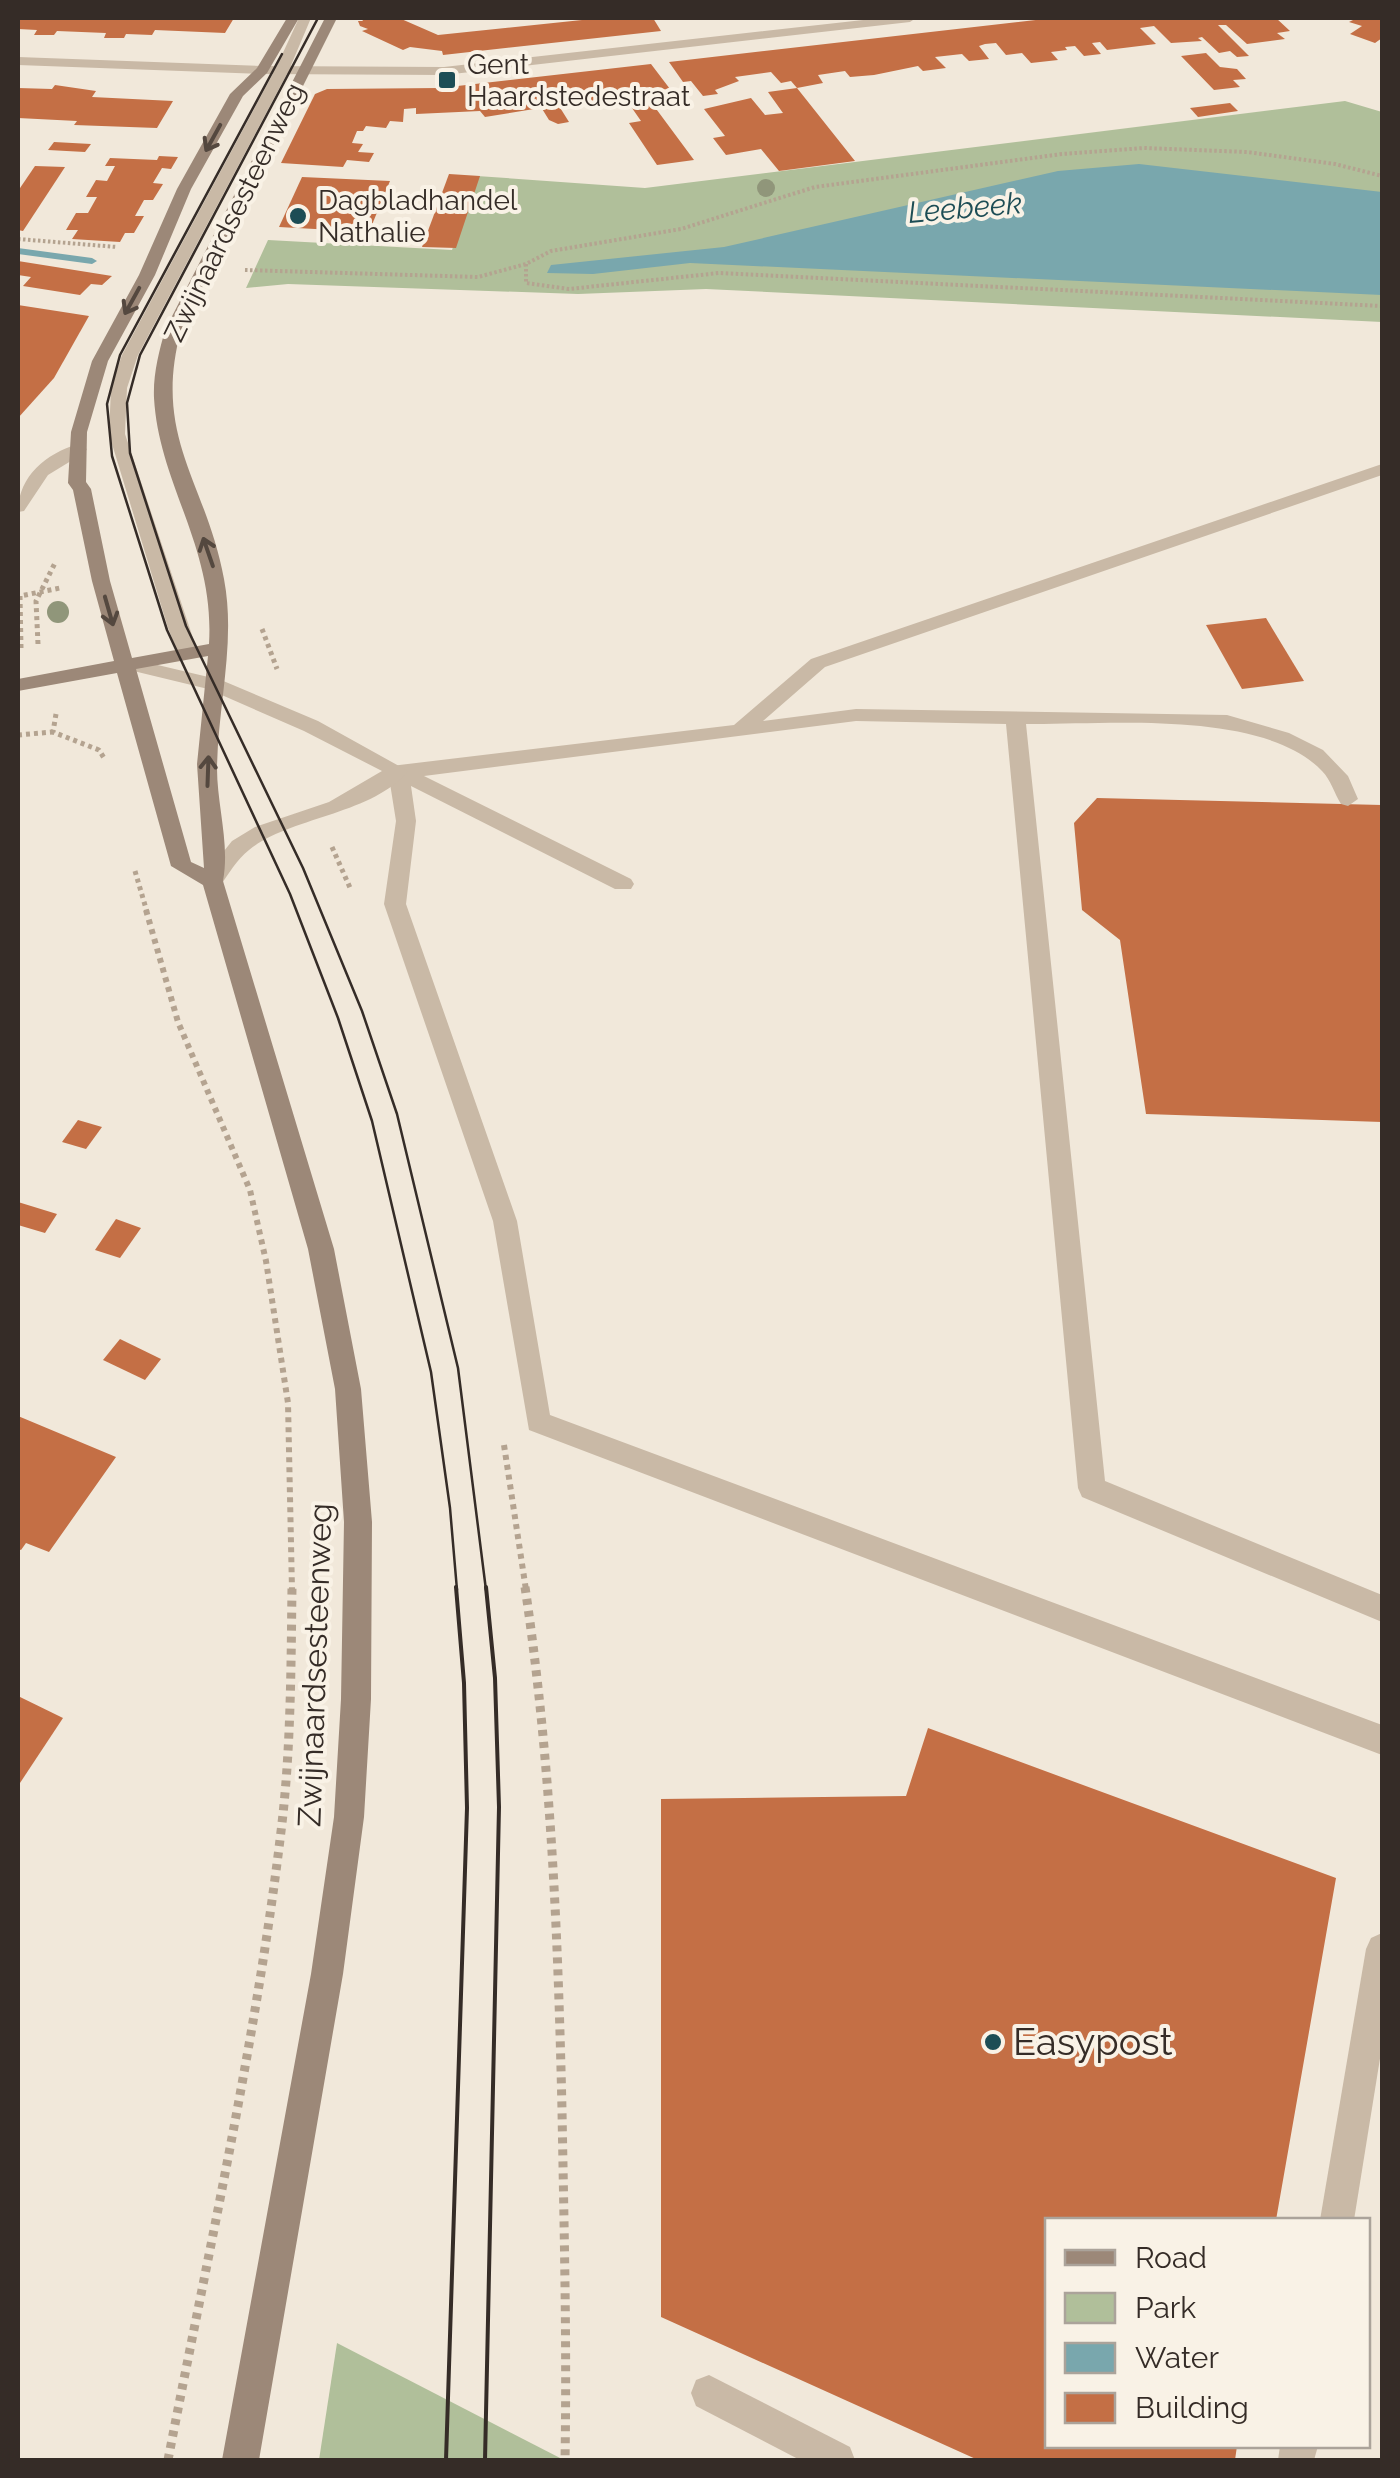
<svg xmlns="http://www.w3.org/2000/svg" width="1400" height="2478" font-family="Raleway,sans-serif">
  <style>
    .green { fill: #b0bf9a }
    .water { fill: #79a7ad }
    .lines { fill: none; stroke-linecap: round; stroke-linejoin: round }
    .stream { fill: #79a7ad; fill-rule: evenodd }
    .building { fill: #c46f45 }
    .path-far3 { stroke: #b4a390; stroke-width: 4; stroke-dasharray: 2.5 2.5; stroke-linecap: butt }
    .path-far2 { stroke: #b4a390; stroke-width: 5; stroke-dasharray: 4 4; stroke-linecap: butt }
    .path-far1 { stroke: #b4a390; stroke-width: 6; stroke-dasharray: 5 5; stroke-linecap: butt }
    .path { stroke: #b4a390; stroke-width: 9; stroke-dasharray: 6 6; stroke-linecap: butt }
    .lane { fill: #c9b9a6; fill-rule: evenodd }
    .street { fill: #c9b9a6; fill-rule: evenodd }
    .secondary { fill: #9c8878; fill-rule: evenodd }
    .tram-far1 { stroke: #352c27; stroke-width: 2.5 }
    .tram { stroke: #352c27; stroke-width: 4 }
    .tree { fill: #90967a }
    .oneway { stroke: #54483f }
    .poi-dot { fill: #1d4d55; stroke: #f9f2e6; stroke-width: 4 }
    .labels { text-anchor: middle; stroke-width: 8; stroke-linejoin: round; paint-order: stroke }
    .far-poi-label { font-size: 28px; fill: #352c27; stroke: #f9f2e6; text-anchor: start }
    .far-street-label { font-size: 28px; fill: #352c27; stroke: #f9f2e6 }
    .far-water-label { font-size: 30px; font-style: italic; fill: #1d4d55; stroke: #f9f2e6 }
    .street-label { font-size: 32px; fill: #352c27; stroke: #f9f2e6 }
    .near-poi-label { font-size: 38px; fill: #352c27; stroke: #f9f2e6; text-anchor: start }
  </style>
  <rect width="100%" height="100%" fill="#f1e8da"/>
  <g class="green">
    <path d="M1345,101L1382,112V322L706,289L578,294L288,284L246,288L268,240L452,250L477,176L645,188Z"/>
    <path d="M337,2343L564,2460H319Z"/>
  </g>
  <path class="water" d="M1139,164L1382,192V295L690,263L593,274L547,273L551,265L724,247L1058,171Z"/>
  <g class="lines">
    <path class="stream" d="M18,248L92,258L97,261L92,264L18,254Z"/>
  </g>
  <g class="building">
    <path d="M18,18H234L225,33L155,30L152,35L126,34L124,38H104L106,33L57,31L54,35H34L37,30L18,29Z"/>
    <path d="M361,18H399L438,35L601,18H653L661,31L443,55L442,51L410,47L403,50L362,31L368,29L360,26L358,21H363Z"/>
    <path d="M1053,18H1276L1290,31L1277,33L1285,39L1247,44L1226,25H1218L1249,56L1237,57L1230,51L1219,53L1202,37L1198,38L1202,41L1171,43L1154,26L1140,28L1156,44L1107,50L1100,42L1092,43L1101,54L1084,56L1075,46L1065,47L1067,50L1051,52L1058,60L1031,63L1022,53L1006,55L996,43L985,44L979,46L989,59L969,61L962,54L935,57L946,68L923,71L918,66L874,75L850,77L845,71L818,75L823,83L797,88L791,81L781,83L771,72L735,77L739,81L715,90L718,94L703,96L691,81L683,82L669,62Z"/>
    <path d="M1357,18H1382V38L1375,43L1350,34L1362,26L1349,22Z"/>
    <path d="M1206,53L1220,67L1237,69L1246,79L1233,80L1240,87L1214,90L1181,56Z"/>
    <path d="M651,64L670,89L660,90L669,104L654,106L694,160L657,165L629,123L641,121L625,98L559,106L569,122L558,124L549,120L536,99L529,100L534,109L485,117L480,111L416,114V108L404,109L403,122L390,121L386,128L366,126L363,131H357L352,143L363,144L358,152L374,153L369,162L347,160L343,167L281,163L315,94L327,89L440,88Z"/>
    <path d="M55,85L96,91L92,97L173,101L157,128L74,125L77,121L18,118V88L52,89Z"/>
    <path d="M797,88L855,161L779,171L761,149L726,155L713,138L725,136L704,109L751,98L765,115L783,113L768,92Z"/>
    <path d="M1230,103L1238,111L1198,117L1190,108Z"/>
    <path d="M54,142L91,144L85,152L48,150Z"/>
    <path d="M159,156L178,157L171,169L162,168L153,183L163,184L153,200H144L135,216H144L134,233H125L120,242L72,239L78,230H66L76,213H88L97,197H86L96,180L107,181L115,166H105L110,158L157,160Z"/>
    <path d="M35,166L65,167L23,231L18,230V191Z"/>
    <path d="M449,174L480,176L456,248L422,247Z"/>
    <path d="M302,177L390,181L369,232L279,227Z"/>
    <path d="M18,261L112,276L102,285L91,284L80,295L23,286L31,277L18,275Z"/>
    <path d="M18,305L89,316L54,378L18,418Z"/>
    <path d="M1266,618L1304,681L1242,689L1206,625Z"/>
    <path d="M1097,798L1382,805V1122L1146,1114L1120,940L1082,910L1074,823Z"/>
    <path d="M78,1120L102,1127L86,1149L62,1142Z"/>
    <path d="M18,1202L57,1214L45,1233L18,1225Z"/>
    <path d="M116,1219L141,1228L120,1258L95,1250Z"/>
    <path d="M120,1339L161,1359L145,1380L103,1360Z"/>
    <path d="M18,1416L116,1457L49,1552L26,1543L21,1550L18,1549Z"/>
    <path d="M18,1696L63,1718L18,1786Z"/>
    <path d="M928,1728L1336,1878L1276,2220H1048V2446H1237L1235,2460H978L661,2317V1799L906,1796Z"/>
  </g>
  <g class="lines">
    <g class="path-far3">
      <path d="M18,239L117,247"/>
      <path d="M526,264V283L569,289L719,273L1382,306"/>
      <path d="M245,270L478,277L526,264L551,251L681,229L815,187L1062,154L1144,148L1247,152L1335,164L1382,176"/>
    </g>
    <g class="path-far2">
      <path d="M262,629L277,669"/>
      <path d="M38,644L36,601L55,563"/>
      <path d="M21,648L20,596L60,588"/>
      <path d="M56,714L53,732L99,750L104,758"/>
      <path d="M18,735L53,732"/>
      <path d="M332,847L351,890"/>
      <path d="M135,871L147,912"/>
    </g>
    <g class="path-far1">
      <path d="M146,910L178,1022L250,1190L266,1261L288,1403L292,1590"/>
      <path d="M504,1445L526,1590"/>
    </g>
    <g class="path">
      <path d="M525,1587C551,1761 558,1935 562,2110C564,2227 567,2343 565,2460"/>
      <path d="M168,2460C209,2249 257,2037 282,1823C291,1745 291,1666 292,1587"/>
    </g>
    <g class="lane">
      <path d="M299,18H311L289,70L138,355L127,388L125,434L198,653L188,659L178,653L168,628L109,434L111,388L122,355L275,70Z"/>
      <path d="M1382,464V475L825,667L763,721L856,709L1227,715L1289,733L1323,750L1348,776L1358,799L1348,806L1341,804C1334,793 1331,780 1322,771C1263,709 1106,725 1026,724L1105,1481L1382,1595V1622L1082,1497L1078,1488L1006,724L856,721L424,776L631,879L634,884L631,889H615L411,786L416,821L406,904L517,1221L550,1415L1382,1725V1755L529,1430L493,1221L384,904L396,821L388,771L391,766L734,725L811,659Z"/>
      <path d="M1382,1933V2046L1354,2220H1320L1366,1949L1371,1938Z"/>
      <path d="M709,2375L850,2447L855,2460H800L696,2406L691,2393L696,2380Z"/>
      <path d="M1280,2446H1318L1314,2460H1278Z"/>
    </g>
    <g class="street">
      <path d="M881,18H916L910,22L444,75L262,74L18,65V57L262,66L444,67Z"/>
      <path d="M78,444L87,449L84,453L48,475L24,511L18,512C18,477 45,454 78,444Z"/>
      <path d="M124,657L221,680L318,721L408,771C372,815 289,817 249,850C237,859 228,875 220,886H204L201,881L204,876L232,841L255,827L329,802L382,771L304,731L208,689L117,667V659Z"/>
    </g>
    <path class="secondary" d="M287,18H299L267,73L243,96L191,189L155,275L108,361L87,432L86,482L91,489L110,581L132,658L209,644C215,547 159,485 154,398C153,374 159,352 165,330L325,18H337L181,330C152,438 206,481 224,579C236,642 218,704 217,768C217,806 230,843 223,881L334,1249L361,1389L372,1522L371,1699L364,1817L343,1974L259,2460H222L311,1974L334,1817L341,1699L344,1522L335,1389L308,1249L203,885L171,866L117,673L18,691V679L114,661L92,581L73,490L68,483L71,432L92,361L139,275L177,189L230,94L257,68ZM208,656L197,764L204,868L191,862L136,669Z"/>
    <g class="tram-far1">
      <path d="M318,18L140,355L127,403L130,453L186,626L303,868L362,1011L397,1114L458,1368L486,1590"/>
      <path d="M282,54L120,355L107,404L112,456L167,630L290,894L338,1018L372,1121L431,1372L450,1508L457,1590"/>
    </g>
    <g class="tram">
      <path d="M446,2460L467,1808L464,1683L456,1587"/>
      <path d="M485,2460L499,1807L495,1678L486,1587"/>
    </g>
  </g>
  <g class="tree">
    <circle cx="766" cy="188" r="9"/>
    <circle cx="58" cy="612" r="11"/>
  </g>
  <defs><path id="oneway-shaft" d="M-6 0H5M1.5-3L5.5 0L1.5 3" fill="none" stroke-width="1.6" stroke-linecap="round" stroke-linejoin="round" transform="scale(2.5)"/></defs>
  <g class="oneway">
    <use href="#oneway-shaft" transform="translate(213 138) rotate(119)"/>
    <use href="#oneway-shaft" transform="translate(132 301) rotate(119)"/>
    <use href="#oneway-shaft" transform="translate(208 552) rotate(-109)"/>
    <use href="#oneway-shaft" transform="translate(109 611) rotate(74)"/>
    <use href="#oneway-shaft" transform="translate(208 771) rotate(-88)"/>
  </g>
  <g class="poi-dot">
    <rect x="437" y="70" width="20" height="20" rx="5"/>
    <circle cx="298" cy="216" r="10"/>
    <circle cx="993" cy="2042" r="10"/>
  </g>
  <g class="labels">
    <g class="far-poi-label">
      <text x="467" y="74">Gent<tspan x="467" dy="32">Haardstedestraat</tspan></text>
      <text x="318" y="210">Dagbladhandel<tspan x="318" dy="32">Nathalie</tspan></text>
    </g>
    <g class="far-street-label">
      <text transform="translate(234 212) rotate(-64)" y="10">Zwijnaardsesteenweg</text>
    </g>
    <g class="far-water-label">
      <text transform="translate(965 208) rotate(-5)" y="10">Leebeek</text>
    </g>
    <g class="street-label">
      <text transform="translate(315 1665) rotate(-88)" y="11">Zwijnaardsesteenweg</text>
    </g>
    <g class="near-poi-label">
      <text x="1013" y="2055">Easypost</text>
    </g>
  </g>
  <rect width="1400" height="2478" fill="none" stroke="#352c27" stroke-width="40"/>
  <rect x="1045" y="2218" width="325" height="230" fill="#f9f2e6" stroke="#aba39a" stroke-width="2.5"/>
  <rect x="1065" y="2250" width="50" height="15" fill="#9c8878" stroke="#aba39a" stroke-width="2.5"/>
  <text x="1135" y="2268" font-size="30" fill="#352c27">Road</text>
  <rect x="1065" y="2293" width="50" height="30" fill="#b0bf9a" stroke="#aba39a" stroke-width="2.5"/>
  <text x="1135" y="2318" font-size="30" fill="#352c27">Park</text>
  <rect x="1065" y="2343" width="50" height="30" fill="#79a7ad" stroke="#aba39a" stroke-width="2.5"/>
  <text x="1135" y="2368" font-size="30" fill="#352c27">Water</text>
  <rect x="1065" y="2393" width="50" height="30" fill="#c46f45" stroke="#aba39a" stroke-width="2.5"/>
  <text x="1135" y="2418" font-size="30" fill="#352c27">Building</text>
</svg>
